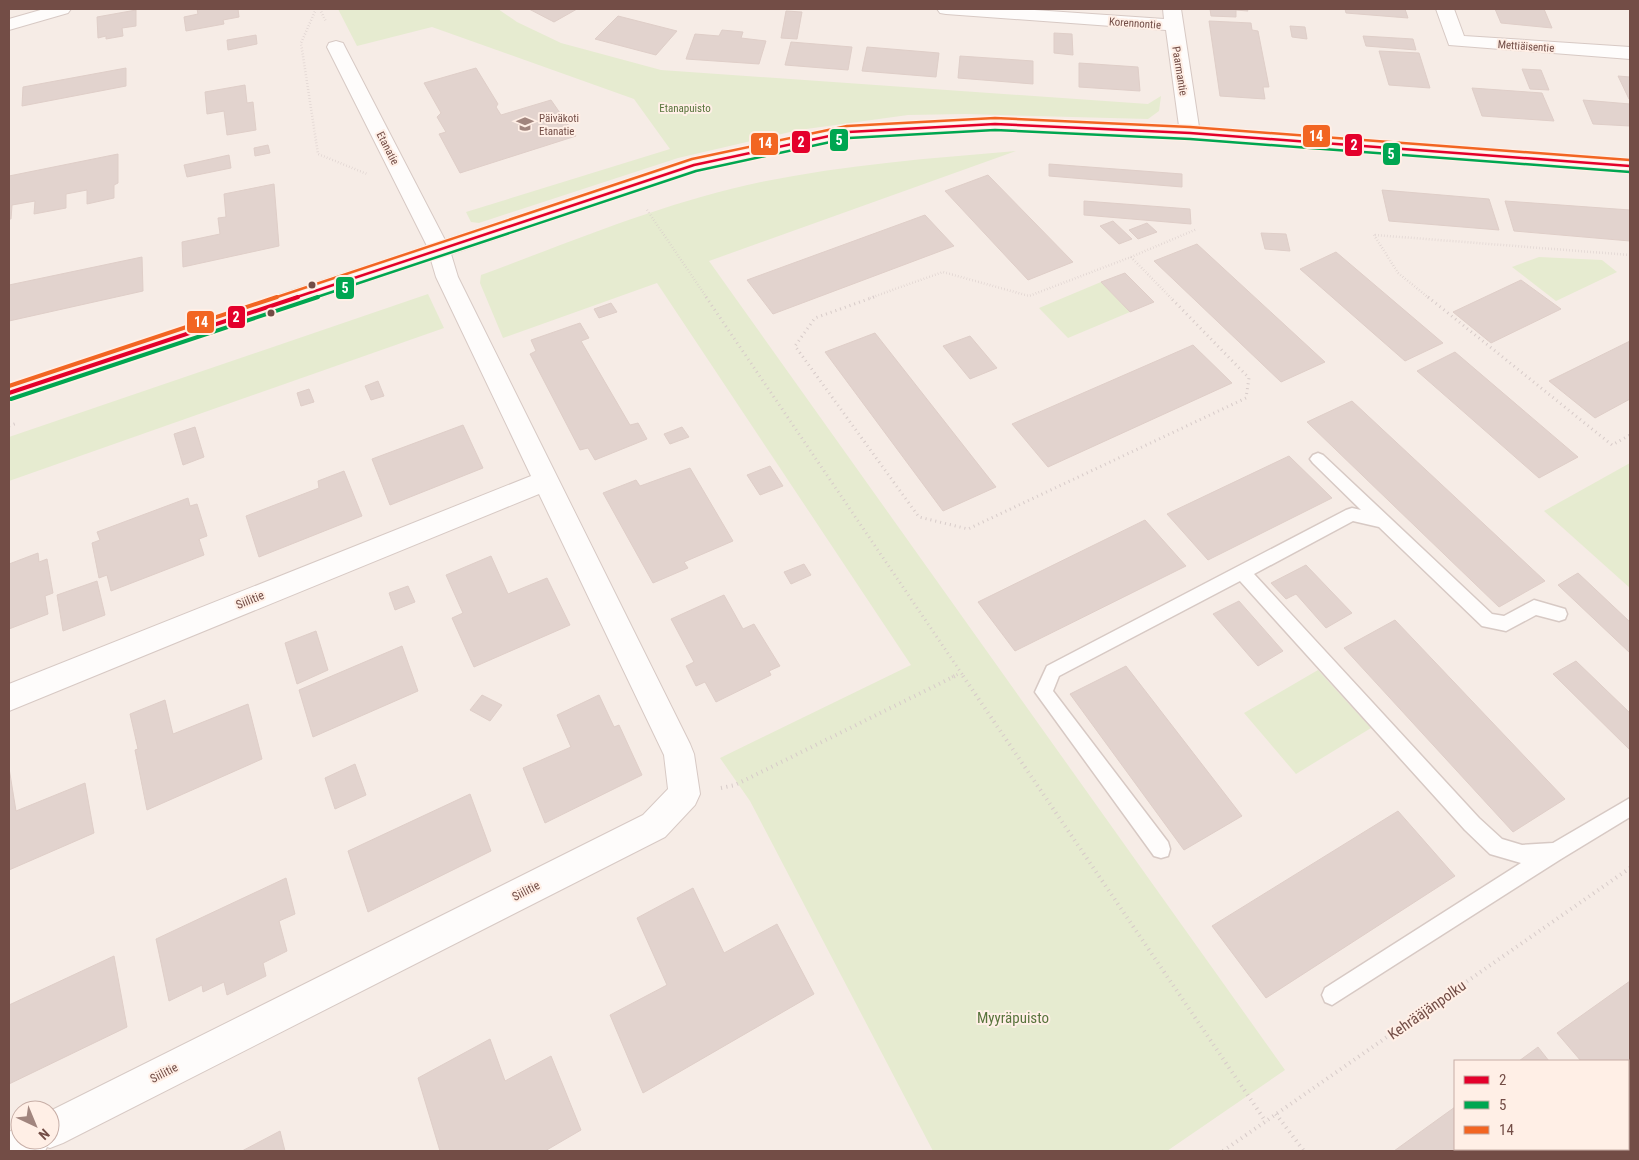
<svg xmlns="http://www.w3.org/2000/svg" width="1639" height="1160" font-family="'Roboto Condensed',sans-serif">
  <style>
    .green { fill: #e6ebd0 }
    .building { fill: #e2d3ce; stroke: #dfcec8 }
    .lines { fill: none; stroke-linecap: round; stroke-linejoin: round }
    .lane-casing { stroke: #d7c9c4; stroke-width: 3 }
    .street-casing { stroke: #d7c9c4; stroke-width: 2 }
    .path-far2 { stroke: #d7cbc9; stroke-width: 2.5; stroke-dasharray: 0.5 2.5; stroke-linecap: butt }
    .path-far1 { stroke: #d7cbc9; stroke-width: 3; stroke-dasharray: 1 4; stroke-linecap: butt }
    .path { stroke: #d7cbc9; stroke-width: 4; stroke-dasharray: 1 4.5; stroke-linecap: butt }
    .lane { fill: #fefcfb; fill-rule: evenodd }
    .street { fill: #fefcfb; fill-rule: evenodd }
    .bus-1-far1-casing { stroke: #ffefe6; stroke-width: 5 }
    .bus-1-casing { stroke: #ffefe6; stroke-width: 8 }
    .bus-2-far1-casing { stroke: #ffefe6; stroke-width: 5 }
    .bus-2-casing { stroke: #ffefe6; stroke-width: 8 }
    .bus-3-far1-casing { stroke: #ffefe6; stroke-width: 5 }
    .bus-3-casing { stroke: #ffefe6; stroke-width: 8 }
    .bus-1-far1 { stroke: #e4002b; stroke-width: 2.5 }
    .bus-1 { stroke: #e4002b; stroke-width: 4 }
    .bus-2-far1 { stroke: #00a651; stroke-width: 2.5 }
    .bus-2 { stroke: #00a651; stroke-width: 4 }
    .bus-3-far1 { stroke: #f26522; stroke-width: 2.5 }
    .bus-3 { stroke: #f26522; stroke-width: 4 }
    .bus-dot { fill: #734d46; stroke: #ffefe6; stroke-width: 2 }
    .labels { text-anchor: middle; stroke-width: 4; stroke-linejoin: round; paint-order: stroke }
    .far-street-label { font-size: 11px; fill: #734d46; stroke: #ffefe6 }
    .far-park-label { font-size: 11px; fill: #58743c; stroke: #ffefe6 }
    .far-poi-label { font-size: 11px; fill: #734d46; stroke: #ffefe6; text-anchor: start }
    .street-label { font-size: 12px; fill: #734d46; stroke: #ffefe6 }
    .near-street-label { font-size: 15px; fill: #734d46; stroke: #ffefe6 }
    .near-park-label { font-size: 15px; fill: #58743c; stroke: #ffefe6 }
    .line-badge { stroke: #ffefe6; stroke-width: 2 }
    .badge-label { font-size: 14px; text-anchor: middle; font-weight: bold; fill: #fff }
  </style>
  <rect width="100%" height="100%" fill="#f6ece6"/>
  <g class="green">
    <path d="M338,9H498L517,22L561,43L661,70L1148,104L1161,96L1159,111L1148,119L965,114L908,115L799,130L678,158L479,223L471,222L466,212L670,149L634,99L432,27L357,46Z"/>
    <path d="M1016,151L709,261L1285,1070L1167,1151H933L750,801L720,758L911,665L657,283L503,338L480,283L481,275C573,241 665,202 761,182C845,165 931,158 1016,151Z"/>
    <path d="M1539,257L1602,260L1617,272L1556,301L1512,267Z"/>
    <path d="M1101,282L1130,312L1068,338L1039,308Z"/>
    <path d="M428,294L444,328L9,481V437Z"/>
    <path d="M1630,463V588L1544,511Z"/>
    <path d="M1318,670L1371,728L1296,774L1244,713Z"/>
  </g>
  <g class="building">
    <path d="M197,9H238L239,17L223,20L224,24L186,31L184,17L198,14Z"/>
    <path d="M529,9H577L554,22Z"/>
    <path d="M1210,9H1247L1248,11L1236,10V17L1211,16Z"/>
    <path d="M1345,9H1405L1408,18L1346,13Z"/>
    <path d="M1495,9H1544L1552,28L1501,23Z"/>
    <path d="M136,10V26L122,28L123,36L106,39V36L98,38L97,17Z"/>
    <path d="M786,11L802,12L797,39L781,38Z"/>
    <path d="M618,16L677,31L656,55L595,39Z"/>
    <path d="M1209,21L1251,23L1252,30L1258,31L1269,87H1263L1265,99L1220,96Z"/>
    <path d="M1290,26L1305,27L1307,39L1292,37Z"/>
    <path d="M722,30L743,32L741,38L766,41L759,64L686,59L695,34L719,36Z"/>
    <path d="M1054,33L1072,34L1073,55L1054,53Z"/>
    <path d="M256,35L257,44L228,50L227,40Z"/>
    <path d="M1363,36L1413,39L1416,50L1366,46Z"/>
    <path d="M791,42L852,47L848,70L785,65Z"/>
    <path d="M867,47L939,53L936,77L862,71Z"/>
    <path d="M1379,51L1419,53L1430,88L1389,85Z"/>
    <path d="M960,56L1033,61V84L958,78Z"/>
    <path d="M1079,63L1138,67L1140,91L1079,87Z"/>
    <path d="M126,68V86L22,106L23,87Z"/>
    <path d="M476,68L498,104L496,107L501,115L551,100L576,136L460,173L439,134L446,132L437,117L441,113L424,83Z"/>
    <path d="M1522,69L1541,70L1549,90L1530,89Z"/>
    <path d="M1618,76L1630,77V100L1629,99Z"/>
    <path d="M245,85L247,103L253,102L256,130L227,135L224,111L207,114L205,92Z"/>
    <path d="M1472,88L1542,93L1554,121L1482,116Z"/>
    <path d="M1583,100L1630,104V126L1593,124Z"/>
    <path d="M268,145L270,153L255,156L254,148Z"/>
    <path d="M118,154V183L114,185V198L87,204V190L66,194V208L34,214L35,201L12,205L11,219H9V176Z"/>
    <path d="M229,155L231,168L187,177L184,165Z"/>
    <path d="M1049,164L1182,174V187L1049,176Z"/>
    <path d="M988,175L1073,262L1028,280L945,191Z"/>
    <path d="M274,184L279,246L183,267L182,242L220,234L218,218L226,217L224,194Z"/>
    <path d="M1382,190L1489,199L1499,230L1389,221Z"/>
    <path d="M1084,201L1190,209L1191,224L1084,215Z"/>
    <path d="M1505,201L1630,210V241L1514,231Z"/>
    <path d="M925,215L954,246L773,314L747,280Z"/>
    <path d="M1113,221L1132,239L1119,244L1100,226Z"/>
    <path d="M1147,223L1157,232L1138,239L1129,230Z"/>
    <path d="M1261,233L1286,234L1290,251L1265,249Z"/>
    <path d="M1197,244L1325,362L1281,382L1154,261Z"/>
    <path d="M1336,252L1443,343L1405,361L1300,269Z"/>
    <path d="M142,257L143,291L9,321V285Z"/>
    <path d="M1125,273L1154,302L1130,312L1101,282Z"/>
    <path d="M1521,280L1561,309L1491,343L1453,312Z"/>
    <path d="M611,303L617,312L599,318L594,309Z"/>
    <path d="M580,323L589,338L581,341L630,425L638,423L647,439L595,460L588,448L580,450L530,354L536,351L531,340Z"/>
    <path d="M875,333L996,487L943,511L825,352Z"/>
    <path d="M970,336L997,368L970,379L943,346Z"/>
    <path d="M1630,341V399L1595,418L1549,381Z"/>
    <path d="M1193,345L1232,383L1048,467L1012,424Z"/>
    <path d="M1455,352L1578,457L1539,478L1417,371Z"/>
    <path d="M378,381L384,396L371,400L365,386Z"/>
    <path d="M309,389L314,402L301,406L297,393Z"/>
    <path d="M1352,401L1545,581L1499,607L1307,422Z"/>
    <path d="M463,425L483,468L390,505L372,459Z"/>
    <path d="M195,427L204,457L183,465L174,434Z"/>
    <path d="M682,427L689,437L670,444L664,434Z"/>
    <path d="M1289,456L1332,498L1208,560L1167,514Z"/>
    <path d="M770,466L783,486L760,495L747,475Z"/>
    <path d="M690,468L733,541L684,562L688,568L653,583L603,493L636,480L640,486Z"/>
    <path d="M344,471L362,516L259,557L246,516L319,488L318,481Z"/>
    <path d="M188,498L190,506L197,504L207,536L199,539L204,555L111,591L107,575L99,578L92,543L100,540L97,532Z"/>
    <path d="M1145,520L1186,566L1015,651L978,602Z"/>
    <path d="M38,553L39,562L47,559L53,593L45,596L48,614L9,629V564Z"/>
    <path d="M491,556L508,594L547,578L570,625L474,667L452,618L463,613L446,575Z"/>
    <path d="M804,564L811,575L791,584L784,572Z"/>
    <path d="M1306,565L1352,613L1326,628L1296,594L1286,599L1271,583Z"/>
    <path d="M1578,573L1630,622V653L1558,585Z"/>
    <path d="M97,581L105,615L63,631L57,595Z"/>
    <path d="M408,586L415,602L395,610L389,593Z"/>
    <path d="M724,595L743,629L754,624L780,666L769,671L771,675L716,702L705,682L696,686L686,666L694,662L671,619Z"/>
    <path d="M1239,601L1283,651L1258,666L1213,614Z"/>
    <path d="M1395,620L1565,799L1513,832L1344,648Z"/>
    <path d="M316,631L328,670L297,684L285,643Z"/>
    <path d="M402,646L418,691L313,737L299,690Z"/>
    <path d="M1576,661L1630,713V750L1553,674Z"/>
    <path d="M1126,666L1242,816L1184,850L1070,694Z"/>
    <path d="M482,695L502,705L490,721L470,710Z"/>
    <path d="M599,695L614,727L619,725L642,775L545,823L523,768L571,747L557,715Z"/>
    <path d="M165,700L173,734L248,704L262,759L147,810L135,750L138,749L130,714Z"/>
    <path d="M355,764L366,795L335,809L325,778Z"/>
    <path d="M9,768L16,811L85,783L94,833L9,870Z"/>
    <path d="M470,794L491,851L368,912L348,851Z"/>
    <path d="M1398,811L1455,876L1266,998L1212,926Z"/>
    <path d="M286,878L295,914L279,921L287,951L263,963L266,976L227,995L224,982L203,992L202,985L169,1001L156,939Z"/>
    <path d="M693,888L724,953L777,924L814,994L643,1093L610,1015L667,985L637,918Z"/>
    <path d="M114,956L127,1027L9,1084V1005Z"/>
    <path d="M1630,981V1119L1628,1116V1061H1581L1557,1033Z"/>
    <path d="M490,1039L505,1081L551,1056L581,1130L545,1151H440L418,1078Z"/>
    <path d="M1538,1047L1549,1061H1519Z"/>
    <path d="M1455,1107V1149H1607L1604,1151H1394Z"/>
    <path d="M280,1131L285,1151H242Z"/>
  </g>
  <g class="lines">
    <g class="lane-casing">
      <path id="lane" d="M1318,453L1323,455L1492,614L1504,616L1534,600L1565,609L1567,614L1565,619L1559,621L1536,615L1506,631L1482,626L1379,527L1353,521L1254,574L1479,818L1502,839L1522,845L1553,843L1630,798V817L1561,859L1332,1005L1325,1002L1322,995L1325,988L1521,863L1490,854L1465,830L1240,581L1059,676L1053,691L1168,842L1170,849L1168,856L1161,858L1154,856L1035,692L1047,666L1346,510L1352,508L1361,510L1313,463L1310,459L1313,455Z"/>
    </g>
    <g class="street-casing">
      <g id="street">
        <path d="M44,9H71L68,13L9,30V19Z"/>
        <path d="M937,9H1020L1164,19L1163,9H1181L1199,127L1630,159V173L1190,139L995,130L848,138L698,171L451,254L458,277L690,744L694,754L700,794L695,805L665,837L63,1143L50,1148L47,1147L45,1151H9V1132L20,1126V1140H50V1111L643,815L668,789L664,755L539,494L9,711V684L531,476L436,277L431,260L9,402V384L427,246L327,47L329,43L336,41L343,43L345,47L445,240L687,160L848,126L995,118L1179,126L1166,30L946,14L940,13Z"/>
        <path d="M1436,9H1454L1464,36L1630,47V59L1449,45Z"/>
      </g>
    </g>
    <g class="path-far2">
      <path d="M316,9L301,43L318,154L367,174"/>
      <path d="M320,9L326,22"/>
      <path d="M647,210L707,298"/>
      <path d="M1374,235L1398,273L1429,298"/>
      <path d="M1375,235L1630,255"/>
      <path d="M1131,257L1171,298"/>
      <path d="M1131,257L1197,229"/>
      <path d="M870,298L943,272L1029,296L1131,257"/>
    </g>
    <g class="path-far1">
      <path d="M706,297L964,677"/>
      <path d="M874,297L815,318L795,346L919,517L968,529L1246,398L1249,378L1170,297"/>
      <path d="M1428,297L1612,445L1630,435"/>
      <path d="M9,426L17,423"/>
      <path d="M952,677L961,673"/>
    </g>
    <g class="path">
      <path d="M963,676L1266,1122"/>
      <path d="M721,788L735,785L955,676"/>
      <path d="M1276,1114L1304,1151"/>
      <path d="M1223,1151L1630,868"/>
    </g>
    <use href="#lane" class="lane"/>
    <use href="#street" class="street"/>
    <g class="bus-1-far1-casing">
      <path id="bus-1-far1" d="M294,298L694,165L848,132L995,124L1190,133L1630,166"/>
    </g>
    <g class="bus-1-casing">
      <path id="bus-1" d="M9,393L298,297"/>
    </g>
    <g class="bus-2-far1-casing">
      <path id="bus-2-far1" d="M314,298L696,171L849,138L995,130L1190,139L1630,172"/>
    </g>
    <g class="bus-2-casing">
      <path id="bus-2" d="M11,399L318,297"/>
    </g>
    <g class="bus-3-far1-casing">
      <path id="bus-3-far1" d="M274,298L692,159L847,126L995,118L1190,127L1630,160"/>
    </g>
    <g class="bus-3-casing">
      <path id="bus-3" d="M9,386L277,297"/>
    </g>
    <use href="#bus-1-far1" class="bus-1-far1"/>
    <use href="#bus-1" class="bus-1"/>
    <use href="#bus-2-far1" class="bus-2-far1"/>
    <use href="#bus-2" class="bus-2"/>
    <use href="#bus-3-far1" class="bus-3-far1"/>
    <use href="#bus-3" class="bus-3"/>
  </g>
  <defs>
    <g id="school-bare" transform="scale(1.35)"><path d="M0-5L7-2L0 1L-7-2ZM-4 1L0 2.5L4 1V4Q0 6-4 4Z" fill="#a1857e" stroke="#ffefe6" stroke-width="2.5" paint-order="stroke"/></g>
  </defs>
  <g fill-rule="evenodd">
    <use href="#school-bare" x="525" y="124"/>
  </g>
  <g class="bus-dot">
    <circle cx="312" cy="285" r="4.5"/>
    <circle cx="271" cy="313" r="4.5"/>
  </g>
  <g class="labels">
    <g class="far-street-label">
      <text transform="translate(1135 23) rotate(4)" y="4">Korennontie</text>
      <text transform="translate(1526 46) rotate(4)" y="4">Mettiäisentie</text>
      <text transform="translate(1180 71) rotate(81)" y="4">Paarmantie</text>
      <text transform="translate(388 148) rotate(63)" y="4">Etanatie</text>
    </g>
    <g class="far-park-label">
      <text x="685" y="112">Etanapuisto</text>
    </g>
    <g class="far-poi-label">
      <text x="539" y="122">Päiväkoti<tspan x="539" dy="13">Etanatie</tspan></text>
    </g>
    <g class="street-label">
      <text transform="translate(250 600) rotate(-22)" y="4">Siilitie</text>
      <text transform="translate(526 891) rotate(-27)" y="4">Siilitie</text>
      <text transform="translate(164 1073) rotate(-27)" y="4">Siilitie</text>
    </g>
    <g class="near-street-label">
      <text transform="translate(1427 1010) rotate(-35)" y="5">Kehrääjänpolku</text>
    </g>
    <g class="near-park-label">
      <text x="1013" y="1023">Myyräpuisto</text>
    </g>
  </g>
  <g class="line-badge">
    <rect x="1302" y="124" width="29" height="24" rx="5" fill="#f26522"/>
    <rect x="829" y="128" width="20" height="24" rx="5" fill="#00a651"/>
    <rect x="791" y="130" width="20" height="24" rx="5" fill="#e4002b"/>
    <rect x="750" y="132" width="29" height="24" rx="5" fill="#f26522"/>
    <rect x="1344" y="133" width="19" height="24" rx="5" fill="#e4002b"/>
    <rect x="1382" y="142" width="19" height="24" rx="5" fill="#00a651"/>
    <rect x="335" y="276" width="20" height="24" rx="5" fill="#00a651"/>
    <rect x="227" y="305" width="19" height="24" rx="5" fill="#e4002b"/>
    <rect x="186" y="310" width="29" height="24" rx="5" fill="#f26522"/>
  </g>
  <g class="badge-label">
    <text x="1316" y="141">14</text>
    <text x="839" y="145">5</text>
    <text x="801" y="147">2</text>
    <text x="765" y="148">14</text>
    <text x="1354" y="150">2</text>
    <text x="1391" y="159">5</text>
    <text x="345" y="293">5</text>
    <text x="236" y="322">2</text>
    <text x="201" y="327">14</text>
  </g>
  <rect width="1639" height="1160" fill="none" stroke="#734d46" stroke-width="20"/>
  <rect x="1454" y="1060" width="175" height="90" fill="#ffefe6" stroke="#c7aea6"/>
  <rect x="1464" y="1076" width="25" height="8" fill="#e4002b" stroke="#c7aea6"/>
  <text x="1499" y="1085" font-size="15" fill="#734d46">2</text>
  <rect x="1464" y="1101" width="25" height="8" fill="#00a651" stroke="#c7aea6"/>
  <text x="1499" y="1110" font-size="15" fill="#734d46">5</text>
  <rect x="1464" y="1126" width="25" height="8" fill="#f26522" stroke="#c7aea6"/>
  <text x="1499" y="1135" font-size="15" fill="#734d46">14</text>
  <g transform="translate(35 1125) rotate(136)"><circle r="24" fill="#ffefe6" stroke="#c7aea6"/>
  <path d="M0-4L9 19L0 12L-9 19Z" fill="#a1857e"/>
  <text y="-8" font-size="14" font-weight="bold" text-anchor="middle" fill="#734d46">N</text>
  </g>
</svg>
